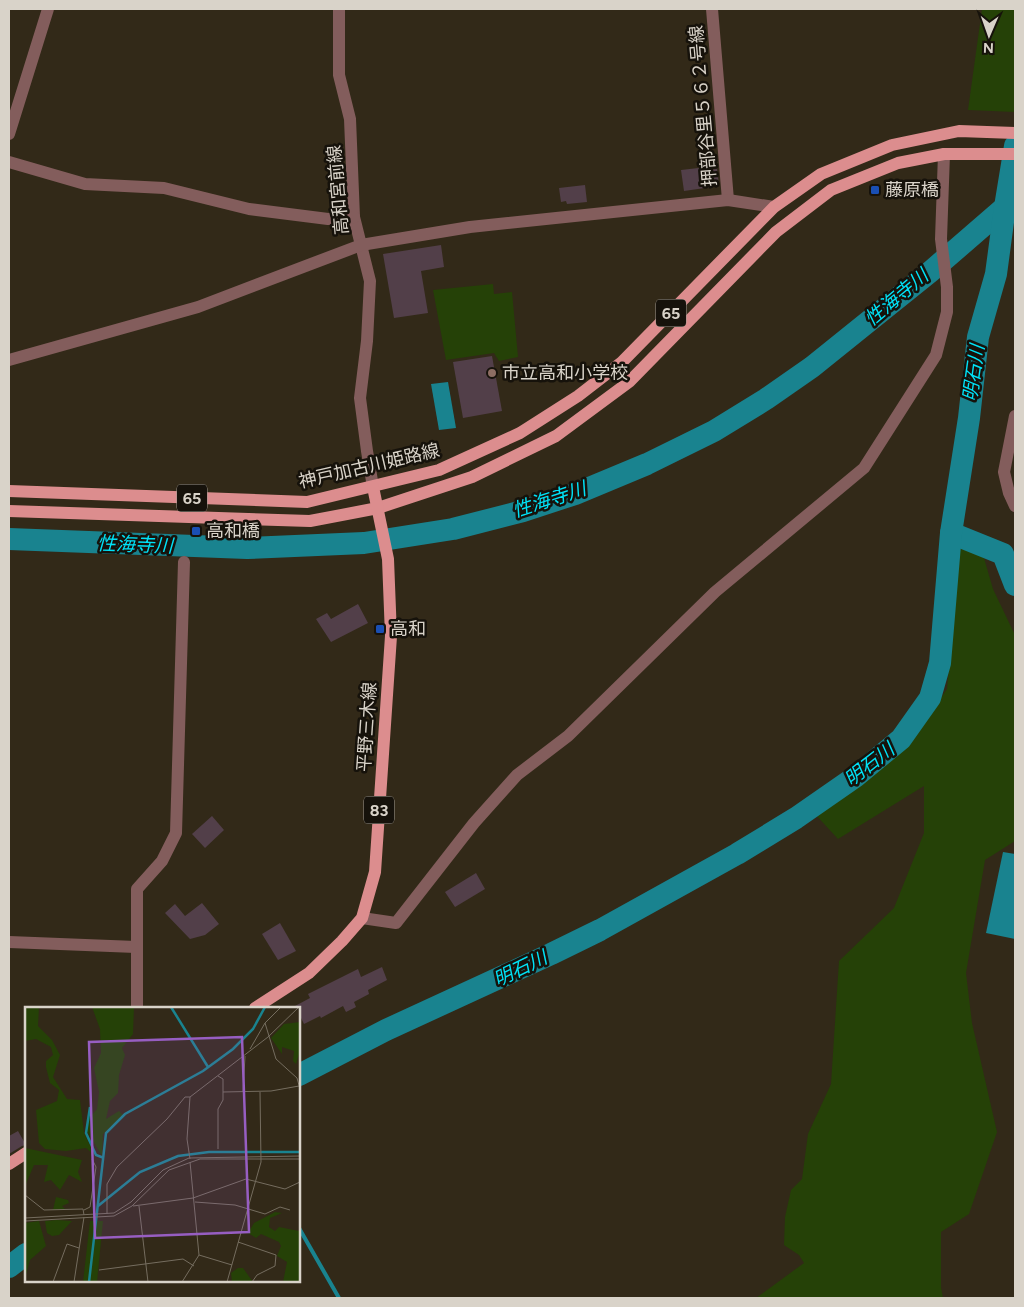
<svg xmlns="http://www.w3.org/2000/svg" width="1024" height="1307" font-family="Figtree,'Noto Sans JP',sans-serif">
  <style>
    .green { fill: #254107 }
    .water { fill: #19838f }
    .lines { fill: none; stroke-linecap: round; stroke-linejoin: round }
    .stream { stroke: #19838f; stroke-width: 4 }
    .river { stroke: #19838f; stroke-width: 22 }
    .building { fill: #523f49 }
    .minor { stroke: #835d5c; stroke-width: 12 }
    .major { stroke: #dc8d8e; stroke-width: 12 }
    .transit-dot { fill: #1a4fb4; stroke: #16120b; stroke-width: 2 }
    .education-dot { fill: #8d6e63; stroke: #16120b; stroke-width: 2 }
    .labels { text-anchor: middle; stroke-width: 5; stroke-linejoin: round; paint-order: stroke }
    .shield { fill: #16120b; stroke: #9e9990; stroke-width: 1 }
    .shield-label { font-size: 16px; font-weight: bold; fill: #d9d3c9 }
    .street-label { font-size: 18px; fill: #d9d3c9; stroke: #16120b }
    .poi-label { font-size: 18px; fill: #d9d3c9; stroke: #16120b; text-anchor: start }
    .water-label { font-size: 19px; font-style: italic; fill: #00e2f7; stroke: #16120b }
    .inset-river { fill: none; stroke: #19838f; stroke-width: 2.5 }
    .inset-road { fill: none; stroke: #756d5f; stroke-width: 1 }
    .view { fill: #975ec2; fill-opacity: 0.15; stroke: #975ec2; stroke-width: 2.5 }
    .inset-edge { fill: none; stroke: #d9d3c9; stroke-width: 2.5 }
  </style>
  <rect width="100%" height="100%" fill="#322918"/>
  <g class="green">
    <path d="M982,9H1015V112L968,110Z"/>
    <path d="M493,284L494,294L512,292L518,357L499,361L494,353L446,360L433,290Z"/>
    <path d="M960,545L984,558L993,589L1015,635V841L985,860L966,973L972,1023L997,1132L969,1214L941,1232V1287L943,1298H756L804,1263L799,1255L784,1245L785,1217L791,1190L802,1179L808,1134L831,1084L839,961L894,908L924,833V786L838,839L814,813L914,738L947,689Z"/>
  </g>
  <g class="water">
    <path d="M448,382L456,428L439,430L431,384Z"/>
    <path d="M1003,852L1015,854V939L986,933Z"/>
  </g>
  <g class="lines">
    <path class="stream" d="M299,1228L339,1298"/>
    <g class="river">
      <path d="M951,533L1003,554L1015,585"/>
      <path d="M9,539L247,548L364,543L453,529L523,511L575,494L647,464L714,431L766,399L812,367L930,272L1005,207"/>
      <path d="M299,1075L386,1030L551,954L600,930L737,854L796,818L855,777L901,739L930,698L940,663L951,533L969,418L978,337L996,274L1005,207L1015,146"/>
      <path d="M9,1267L26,1254"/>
    </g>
  </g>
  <g class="building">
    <path d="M707,167L708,170L717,169L719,186L684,191L681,170Z"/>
    <path d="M585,185L587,202L567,204L566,201L561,202L559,188Z"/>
    <path d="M441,245L444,267L421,271L428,313L394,318L383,254Z"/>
    <path d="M492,356L502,411L463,418L453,362Z"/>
    <path d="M358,604L368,623L331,642L316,619L327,613L331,619Z"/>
    <path d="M212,816L224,830L205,848L192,834Z"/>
    <path d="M476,873L485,889L455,907L445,892Z"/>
    <path d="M202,903L219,924L205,935L190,939L165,913L175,904L185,916Z"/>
    <path d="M280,923L296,951L278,960L262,934Z"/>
    <path d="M382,967L387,980L368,990L369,994L354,1002L356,1007L346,1012L343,1006L321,1018L320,1016L304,1024L299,1014V1008H296L295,1006L310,998L308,994L358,969L361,977Z"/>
    <path d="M18,1131L26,1145L22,1146L9,1154V1136Z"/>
  </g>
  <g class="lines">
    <g class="minor">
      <path d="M339,9V75L350,119L354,217L370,281L367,341L360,398L367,451L373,487"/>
      <path d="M712,9L728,200"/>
      <path d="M9,134L48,9"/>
      <path d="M9,162L85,184L164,188L249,209L328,219L354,217"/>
      <path d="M9,360L198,307L361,245L470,227L728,200L774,207"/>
      <path d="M1015,416L1004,472L1009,493L1015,506"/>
      <path d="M362,918L396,923L474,823L517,775L568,736L715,592L864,468L936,355L947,312V287L941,239L944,154"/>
      <path d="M9,942L136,947"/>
      <path d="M137,1008V889L162,861L176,833L184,562"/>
    </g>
    <g class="major">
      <path d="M9,491L307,502L439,470L520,433L578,396L622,362L774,207L821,174L892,145L959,131L1015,133"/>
      <path d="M9,511L310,521L378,508L472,477L556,436L629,382L776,232L831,190L898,163L944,154H1015"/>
      <path d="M255,1008L309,973L342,941L362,918L375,872L391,636L388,559L373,487"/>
      <path d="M9,1164L26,1153"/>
    </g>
  </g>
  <g class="transit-dot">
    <rect x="870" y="185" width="10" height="10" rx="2.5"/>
    <rect x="191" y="526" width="10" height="10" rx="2.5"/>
    <rect x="375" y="624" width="10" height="10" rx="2.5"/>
  </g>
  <circle class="education-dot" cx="492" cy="373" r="5"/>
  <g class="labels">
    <g class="shield">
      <rect x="656" y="299.5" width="30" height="27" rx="4"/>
      <rect x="177" y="484.5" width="30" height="27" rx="4"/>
      <rect x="364" y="796.5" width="30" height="27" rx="4"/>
    </g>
    <g class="shield-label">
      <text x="671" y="319">65</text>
      <text x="192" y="504">65</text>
      <text x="379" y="816">83</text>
    </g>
    <g class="street-label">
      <text transform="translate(703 106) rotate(-95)" y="6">押部谷里５６２号線</text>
      <text transform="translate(338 190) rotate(-95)" y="6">高和宮前線</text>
      <text transform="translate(369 466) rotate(-13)" y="6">神戸加古川姫路線</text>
      <text transform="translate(367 727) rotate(-86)" y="6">平野三木線</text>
    </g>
    <g class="poi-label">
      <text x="885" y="196">藤原橋</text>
      <text x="502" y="379">市立高和小学校</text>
      <text x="206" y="537">高和橋</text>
      <text x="390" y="635">高和</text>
    </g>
    <g class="water-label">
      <text transform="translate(896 297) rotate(-40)" y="7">性海寺川</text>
      <text transform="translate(973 373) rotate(-82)" y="7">明石川</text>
      <text transform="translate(549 499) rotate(-18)" y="7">性海寺川</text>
      <text transform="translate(135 544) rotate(2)" y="7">性海寺川</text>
      <text transform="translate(869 764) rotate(-38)" y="7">明石川</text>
      <text transform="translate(520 968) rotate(-26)" y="7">明石川</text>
    </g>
  </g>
  <g transform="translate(25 1007)">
    <rect width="275" height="275" fill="#322918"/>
    <path d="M0,0H14L13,19L27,33L35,48L28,70L42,92L55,93L59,126L70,149L61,141L41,144L20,142L14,136L11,103L32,94L34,83L25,76L21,60V54L28,48L26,40L11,32L0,34ZM67,0H109L108,27L97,41L100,48L94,68L93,86L85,94L81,112L94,104L98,108L78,127L77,149L62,124L64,111L72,102L74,85L69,61L76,46L75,22ZM275,15V44L271,57L268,54L269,44L257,40V47L246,31L259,17ZM0,141L57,153L53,165L57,175L44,168L35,183L26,173L19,175L23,158H9L0,179ZM31,190L43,193L44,196L37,199L40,202L28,203ZM250,205L257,206L245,211L244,220L250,224L254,220L274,224L275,218V275H258L262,255L252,249L256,239L254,235L236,227L231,231L223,226L229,216ZM14,214L21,239L5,253L0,271V216ZM20,214L32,213L47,214L34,228L27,229L22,226ZM65,214H78L72,275H58ZM213,261H218L228,275H207L206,266Z" fill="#254107"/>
    <path class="inset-river" d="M146,0L183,60M65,100L61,126L71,148L79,151M73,199L115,165L153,149L184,145H275M64,275L81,126L100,107L178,64L208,42L228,22L240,0"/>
    <path class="inset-road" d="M240,16L251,52L272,71L275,82M225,42L240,16L256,0M193,69L198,72V93L193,102V142M198,85L246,84L274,79M218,85L220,49M165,152L162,132L165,90L243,30L274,0M0,188L19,203L58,202L59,208M170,195L210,198L240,207L255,200L265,203M108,199L168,191L221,172L260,182L275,175M114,199L123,275M59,203L65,200L71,160L67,152M82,207V177L92,160L142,112L160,90H165M0,211L89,206L106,195L138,163L164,151L275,149M0,214L89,209L107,199L144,163L175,152H275M213,235L251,248L250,259L232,268L227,275M174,248L207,258M74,263L158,252L169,259M28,275L42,237L54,241M49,275L59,210M157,275L174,248L165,155M202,275L236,155L235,85"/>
    <path class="view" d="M217,30L224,225L70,231L64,35Z"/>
    <rect width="275" height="275" class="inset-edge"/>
  </g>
  <rect width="1024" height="1307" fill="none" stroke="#d9d3c9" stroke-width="20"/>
  <g transform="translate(989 35) rotate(182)" stroke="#16120b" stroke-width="4" paint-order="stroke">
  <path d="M0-4L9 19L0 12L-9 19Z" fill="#d9d3c9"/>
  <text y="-8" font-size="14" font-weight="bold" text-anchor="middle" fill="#d9d3c9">N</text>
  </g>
</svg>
